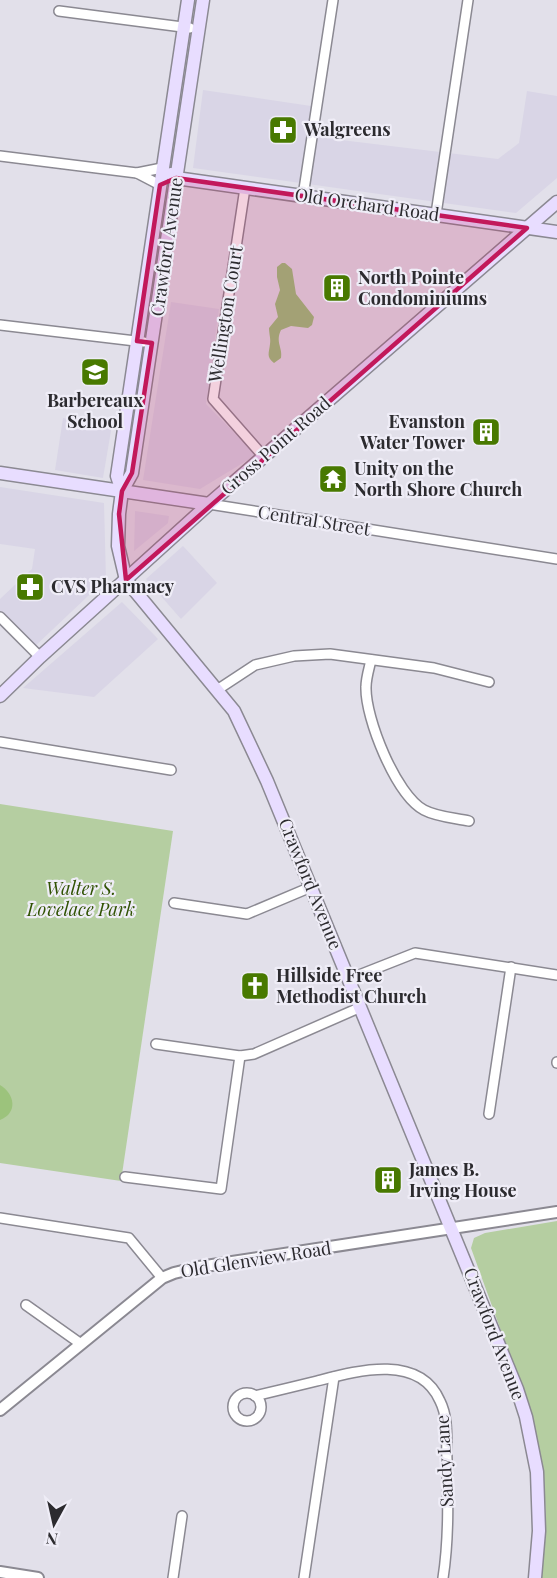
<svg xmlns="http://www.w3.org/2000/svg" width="557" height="1578" font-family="'Playfair Display',serif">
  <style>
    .built { fill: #d9d5e6 }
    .green { fill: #b5cea1 }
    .water { fill: #9cc37c }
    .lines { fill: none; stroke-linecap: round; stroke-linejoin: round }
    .minor-casing { stroke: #8b8992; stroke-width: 12 }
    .tertiary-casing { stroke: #8b8992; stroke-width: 14 }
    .secondary-casing { stroke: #8b8992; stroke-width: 15 }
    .minor { stroke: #fff; stroke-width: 9 }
    .tertiary { stroke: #fff; stroke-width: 10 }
    .secondary { stroke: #e8ddff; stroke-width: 12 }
    .marked { fill: #c2185b; fill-opacity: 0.2; stroke: #c2185b; stroke-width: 4.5; stroke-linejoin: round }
    .labels { text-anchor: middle; stroke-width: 4.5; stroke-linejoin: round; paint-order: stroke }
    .poi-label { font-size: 18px; font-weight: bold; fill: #2c2b2f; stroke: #efedf7; text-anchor: start }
    .street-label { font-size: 18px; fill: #2c2b2f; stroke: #efedf7 }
    .park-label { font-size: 18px; font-style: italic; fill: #315304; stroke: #efedf7 }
  </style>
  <rect width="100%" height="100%" fill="#e2e0ea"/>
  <g class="built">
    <path d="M203,90L311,106L308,136L498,159L519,143L527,91L557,96V178L516,213L193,168Z"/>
    <path d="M171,302L219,309L206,404L256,455L200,489L143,480Z"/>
    <path d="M63,418L112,425L103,478L55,470Z"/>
    <path d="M0,487L104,503L106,579L33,648L0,614V599L32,569L35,549L0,544Z"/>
    <path d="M135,511L169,516L168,523L134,551Z"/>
    <path d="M183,546L217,583L181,619L146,579Z"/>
    <path d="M122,602L158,639L94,697L23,688Z"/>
  </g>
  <g class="green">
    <path d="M0,804L173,831L121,1181L0,1163Z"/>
    <path d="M557,1221V1578H541L546,1532L545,1498L533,1419L471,1248L474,1238L485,1233Z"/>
  </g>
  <g class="water">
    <path d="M282,263H285L292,269L296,294L314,317L312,325L308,328L291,326L281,330C275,342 283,348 281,358L274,363C266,357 269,353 270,344C271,339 269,334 269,328L278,317L275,304L280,290L277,277V267Z"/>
    <path d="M0,1085C15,1094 18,1113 0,1120Z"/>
  </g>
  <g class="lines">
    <g class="minor-casing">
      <g id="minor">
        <path d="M59,11L190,28"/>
        <path d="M0,156L137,173L162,168"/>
        <path d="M137,173L160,185"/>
        <path d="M245,188L213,399L264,457"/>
        <path d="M303,196L333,0"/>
        <path d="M436,214L468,0"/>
        <path d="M0,325L144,342"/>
        <path d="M209,504L557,559"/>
        <path d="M0,617L40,657"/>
        <path d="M371,660C369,669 366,678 366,687C365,718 396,795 424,810C437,817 455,818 469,821"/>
        <path d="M217,690L255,665L294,656L330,654L434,668L489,682"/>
        <path d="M0,742L171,770"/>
        <path d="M174,903L247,914L311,887"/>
        <path d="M349,979L415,953L557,975"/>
        <path d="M156,1044L240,1056L254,1054L361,1007"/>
        <path d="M557,1063V1062"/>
        <path d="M489,1114L511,967"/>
        <path d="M125,1177L221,1189L240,1056"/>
        <path d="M0,1218L129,1238L162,1278"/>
        <path d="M26,1305L81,1344"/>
        <circle cx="247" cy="1407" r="14"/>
        <path d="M255,1396C276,1391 296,1386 317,1381C356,1371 419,1353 440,1401C449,1419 446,1440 447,1460C448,1499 449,1539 443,1578"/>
        <path d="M173,1578L182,1516"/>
        <path d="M304,1578L334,1377"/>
      </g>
    </g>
    <g class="tertiary-casing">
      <g id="tertiary">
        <path d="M0,1410L162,1278L174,1273L199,1267L557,1212"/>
        <path d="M0,1572L38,1578"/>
      </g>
    </g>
    <g class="secondary-casing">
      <g id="secondary">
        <path d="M203,0L132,473L122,491L119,514L118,546L126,580L234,711L267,781L517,1389L526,1417L537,1472L539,1531L535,1578"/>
        <path d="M171,174L176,178L557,232"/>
        <path d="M0,473L209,504"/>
        <path d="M122,491L117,476L188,0"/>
        <path d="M0,696L40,657L209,504L557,202"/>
      </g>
    </g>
    <use href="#minor" class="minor"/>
    <use href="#tertiary" class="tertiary"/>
    <use href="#secondary" class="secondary"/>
  </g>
  <path class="marked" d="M176,178L527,228L126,580L119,514L122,491L132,473L152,343L137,341L160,185Z"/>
  <defs>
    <g id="pharmacy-square" transform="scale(1.5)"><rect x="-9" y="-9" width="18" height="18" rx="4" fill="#487900" stroke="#efedf7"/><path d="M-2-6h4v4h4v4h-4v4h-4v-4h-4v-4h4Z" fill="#fff"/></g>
    <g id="building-square" transform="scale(1.5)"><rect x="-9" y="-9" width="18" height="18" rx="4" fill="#487900" stroke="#efedf7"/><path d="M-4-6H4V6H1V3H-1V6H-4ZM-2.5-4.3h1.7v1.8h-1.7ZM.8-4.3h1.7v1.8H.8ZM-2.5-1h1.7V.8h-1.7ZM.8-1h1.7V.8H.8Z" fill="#fff"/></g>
    <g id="school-square" transform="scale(1.5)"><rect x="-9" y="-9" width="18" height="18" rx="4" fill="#487900" stroke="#efedf7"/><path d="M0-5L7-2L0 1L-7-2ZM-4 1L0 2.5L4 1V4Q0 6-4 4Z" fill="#fff"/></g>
    <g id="temple-square" transform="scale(1.5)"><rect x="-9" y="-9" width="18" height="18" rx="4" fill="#487900" stroke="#efedf7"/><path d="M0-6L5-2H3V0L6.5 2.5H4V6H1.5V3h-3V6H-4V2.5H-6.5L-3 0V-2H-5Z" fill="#fff"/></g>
    <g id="church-square" transform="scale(1.5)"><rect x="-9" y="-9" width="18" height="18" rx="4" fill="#487900" stroke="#efedf7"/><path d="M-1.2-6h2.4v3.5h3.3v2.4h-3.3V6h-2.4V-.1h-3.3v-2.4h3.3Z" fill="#fff"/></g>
  </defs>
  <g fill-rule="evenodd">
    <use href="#pharmacy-square" x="283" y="130"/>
    <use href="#building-square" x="337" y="288"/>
    <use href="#school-square" x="95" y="372"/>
    <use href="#building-square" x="486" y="432"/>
    <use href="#temple-square" x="333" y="479"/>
    <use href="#pharmacy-square" x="30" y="587"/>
    <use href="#church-square" x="255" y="986"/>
    <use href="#building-square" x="388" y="1180"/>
  </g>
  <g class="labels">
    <g class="poi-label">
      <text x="304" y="136">Walgreens</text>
      <text x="358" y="284">North Pointe<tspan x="358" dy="21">Condominiums</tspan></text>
      <text x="95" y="407" text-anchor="middle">Barbereaux<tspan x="95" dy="21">School</tspan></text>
      <text x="465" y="428" text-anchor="end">Evanston<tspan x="465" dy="21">Water Tower</tspan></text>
      <text x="354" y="475">Unity on the<tspan x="354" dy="21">North Shore Church</tspan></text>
      <text x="51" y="593">CVS Pharmacy</text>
      <text x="276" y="982">Hillside Free<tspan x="276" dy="21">Methodist Church</tspan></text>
      <text x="409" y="1176">James B.<tspan x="409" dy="21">Irving House</tspan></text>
    </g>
    <g class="street-label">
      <text transform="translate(367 205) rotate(8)" y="6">Old Orchard Road</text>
      <text transform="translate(167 247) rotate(-82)" y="6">Crawford Avenue</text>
      <text transform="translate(226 314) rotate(-81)" y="6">Wellington Court</text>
      <text transform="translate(276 446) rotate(-41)" y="6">Gross Point Road</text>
      <text transform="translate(314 521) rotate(9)" y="6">Central Street</text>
      <text transform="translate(310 884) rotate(68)" y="6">Crawford Avenue</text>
      <text transform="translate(256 1260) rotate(-9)" y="6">Old Glenview Road</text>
      <text transform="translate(494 1334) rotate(69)" y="6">Crawford Avenue</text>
      <text transform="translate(445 1461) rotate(-93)" y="6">Sandy Lane</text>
    </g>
    <g class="park-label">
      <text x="81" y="895">Walter S.<tspan x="81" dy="21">Lovelace Park</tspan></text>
    </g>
  </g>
  <g transform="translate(54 1524) rotate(188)" stroke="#efedf7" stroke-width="4.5" paint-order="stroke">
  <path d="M0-4.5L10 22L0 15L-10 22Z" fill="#2c2b2f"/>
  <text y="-9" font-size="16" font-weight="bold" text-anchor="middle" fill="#2c2b2f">N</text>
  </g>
</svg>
